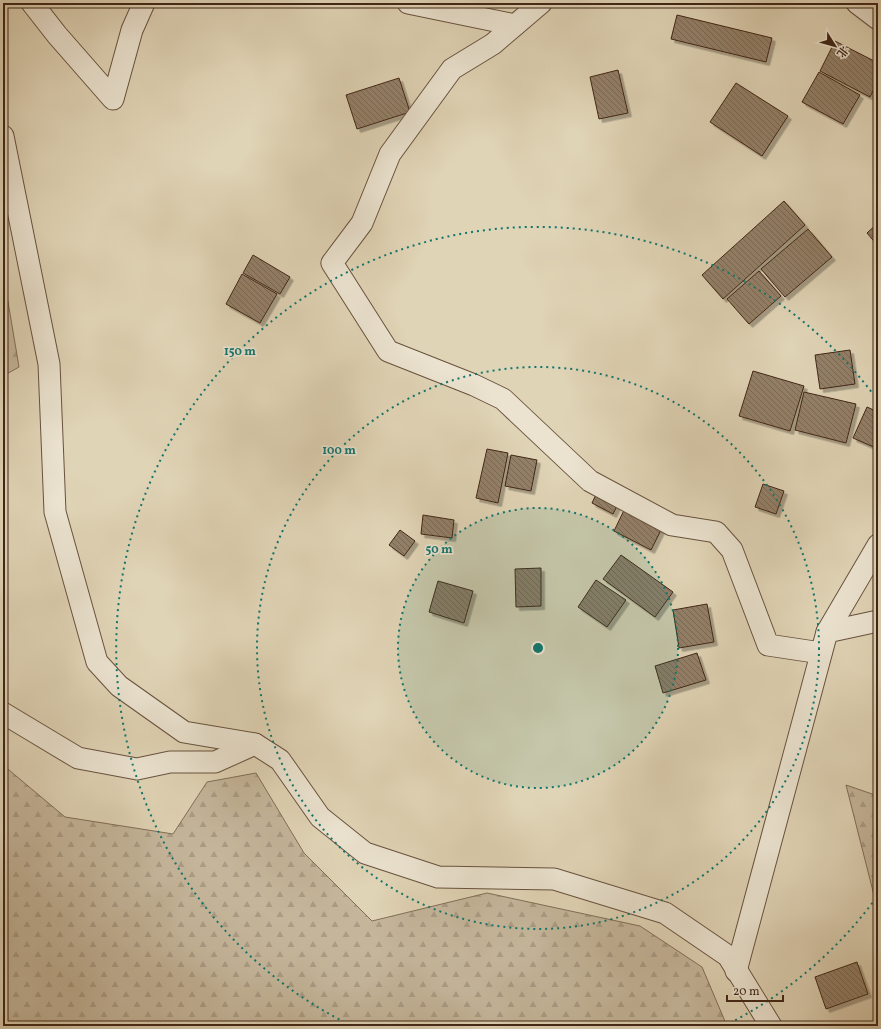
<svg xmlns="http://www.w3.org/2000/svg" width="881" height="1029" font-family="Vollkorn,'Noto Serif SC',serif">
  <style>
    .forest { fill: url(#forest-firs); stroke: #826e58 }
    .building { fill: url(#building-back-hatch); stroke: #402616; filter: url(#shadow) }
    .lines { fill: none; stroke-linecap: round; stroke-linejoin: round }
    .minor-casing { stroke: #68523e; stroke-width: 23 }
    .minor { stroke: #ebe3d0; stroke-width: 21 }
    .ring { fill: none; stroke: #0f766e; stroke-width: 2; stroke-dasharray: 2 4 }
    .centre { fill: #0f766e; stroke: #ebe3d0; stroke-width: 2 }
    .ring-label { font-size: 12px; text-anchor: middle; font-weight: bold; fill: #0f766e; stroke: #ebe3d0; stroke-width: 3.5; stroke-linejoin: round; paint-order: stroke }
  </style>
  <defs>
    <pattern id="forest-firs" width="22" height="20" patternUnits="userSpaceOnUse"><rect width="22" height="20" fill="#c5b69b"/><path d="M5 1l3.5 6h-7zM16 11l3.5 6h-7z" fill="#aa9c85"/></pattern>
    <pattern id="building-back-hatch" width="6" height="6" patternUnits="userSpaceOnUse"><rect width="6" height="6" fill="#938069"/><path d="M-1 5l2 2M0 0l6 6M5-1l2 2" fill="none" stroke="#796955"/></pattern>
    <filter id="shadow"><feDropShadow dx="3.5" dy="3.5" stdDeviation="0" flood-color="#0004"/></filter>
  </defs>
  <rect width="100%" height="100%" fill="#e0d4b6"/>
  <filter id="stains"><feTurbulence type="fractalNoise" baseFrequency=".005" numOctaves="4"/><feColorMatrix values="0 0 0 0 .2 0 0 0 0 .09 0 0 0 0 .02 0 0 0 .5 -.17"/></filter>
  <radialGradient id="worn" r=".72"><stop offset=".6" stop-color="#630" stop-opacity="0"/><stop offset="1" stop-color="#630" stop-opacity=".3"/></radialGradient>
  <g class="forest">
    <path d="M3,272L19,367L3,376Z"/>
    <path d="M3,765L65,817L173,834L207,782L256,773L304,853L372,921L487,893L640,926L702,967L727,1026H3Z"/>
    <path d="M846,785L878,796V911Z"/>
  </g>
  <g class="building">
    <path d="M677,15L772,38L766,62L671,39Z"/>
    <path d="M835,41L878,63V81L870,97L820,71Z"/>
    <path d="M618,70L628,113L599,119L590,77Z"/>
    <path d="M819,72L860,95L843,124L802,102Z"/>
    <path d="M399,78L410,112L357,129L346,95Z"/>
    <path d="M736,83L788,116L762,156L710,122Z"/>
    <path d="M784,201L805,225L723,299L702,275Z"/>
    <path d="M878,223V246L867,233Z"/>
    <path d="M808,229L832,257L785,297L761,269Z"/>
    <path d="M253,255L290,277L280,294L243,273Z"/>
    <path d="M759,271L781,296L749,324L727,299Z"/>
    <path d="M242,274L277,294L260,323L226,304Z"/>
    <path d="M850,350L855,384L820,389L815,355Z"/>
    <path d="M753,371L804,386L790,431L739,416Z"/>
    <path d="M804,392L856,404L846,443L795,430Z"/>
    <path d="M867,407L878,412V449L853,438Z"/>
    <path d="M487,449L508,453L498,503L476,498Z"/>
    <path d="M511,455L537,460L531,491L505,486Z"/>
    <path d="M601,484L623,494L613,514L592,503Z"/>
    <path d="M763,484L784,491L776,514L755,507Z"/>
    <path d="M627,504L665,522L651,550L614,531Z"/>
    <path d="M423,515L454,520L452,538L421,534Z"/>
    <path d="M400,530L415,541L404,556L389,545Z"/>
    <path d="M621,555L673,592L655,617L603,579Z"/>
    <path d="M541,568V606L516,607L515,569Z"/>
    <path d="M596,580L626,600L607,627L578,607Z"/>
    <path d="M438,581L473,591L464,623L429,612Z"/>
    <path d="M707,604L714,642L679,648L673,610Z"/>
    <path d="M697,653L706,680L663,693L655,666Z"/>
    <path d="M857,962L868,994L826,1009L815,977Z"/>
  </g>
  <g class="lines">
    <g class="minor-casing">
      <g id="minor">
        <path d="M32,3L57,35L113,99L132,30L144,3"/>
        <path d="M408,3L515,25"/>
        <path d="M541,3L493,44L452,69L390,154L362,223L332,263L388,351L474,385L503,399L590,481L672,525L716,532L732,550L768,645L821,653"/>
        <path d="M857,3L878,19"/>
        <path d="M3,136L49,364L55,512L97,662L119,686L184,732L255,744L280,760L320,817L365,853L438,877L554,879L665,913L728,956L771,1026"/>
        <path d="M827,632L878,545"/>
        <path d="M3,713L78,758L137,769L170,762H215L255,744"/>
        <path d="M736,971L827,632L878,621"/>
      </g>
    </g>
    <use href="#minor" class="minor"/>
  </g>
  <circle cx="538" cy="648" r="140" fill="#0f766e" fill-opacity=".12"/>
  <g class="ring">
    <circle cx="538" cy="648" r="140"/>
    <circle cx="538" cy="648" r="281"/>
    <path d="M876 898A421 421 0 0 1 726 1025M350 1025A421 421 0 1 1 876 398"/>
  </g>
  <circle cx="538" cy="648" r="6" class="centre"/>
  <g class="ring-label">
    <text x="240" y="355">150 m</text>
    <text x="339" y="454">100 m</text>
    <text x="439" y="553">50 m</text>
  </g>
  <rect width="881" height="1029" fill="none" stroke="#e0d4b6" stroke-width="16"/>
  <rect x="4" y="4" width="873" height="1021" fill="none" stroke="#402616" stroke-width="2"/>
  <rect x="8" y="8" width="865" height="1013" fill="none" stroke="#402616"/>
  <g transform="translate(835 46) rotate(127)" stroke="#ebe3d0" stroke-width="3" paint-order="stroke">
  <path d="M0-3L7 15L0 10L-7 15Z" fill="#402616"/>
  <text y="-6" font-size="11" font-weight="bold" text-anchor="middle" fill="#402616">北</text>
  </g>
  <path d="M727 995v6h56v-6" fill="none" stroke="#402616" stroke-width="2"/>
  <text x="733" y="995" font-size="12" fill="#402616" stroke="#ebe3d0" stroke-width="3" paint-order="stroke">20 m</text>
  <rect width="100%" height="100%" filter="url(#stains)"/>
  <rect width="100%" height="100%" fill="url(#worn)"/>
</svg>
